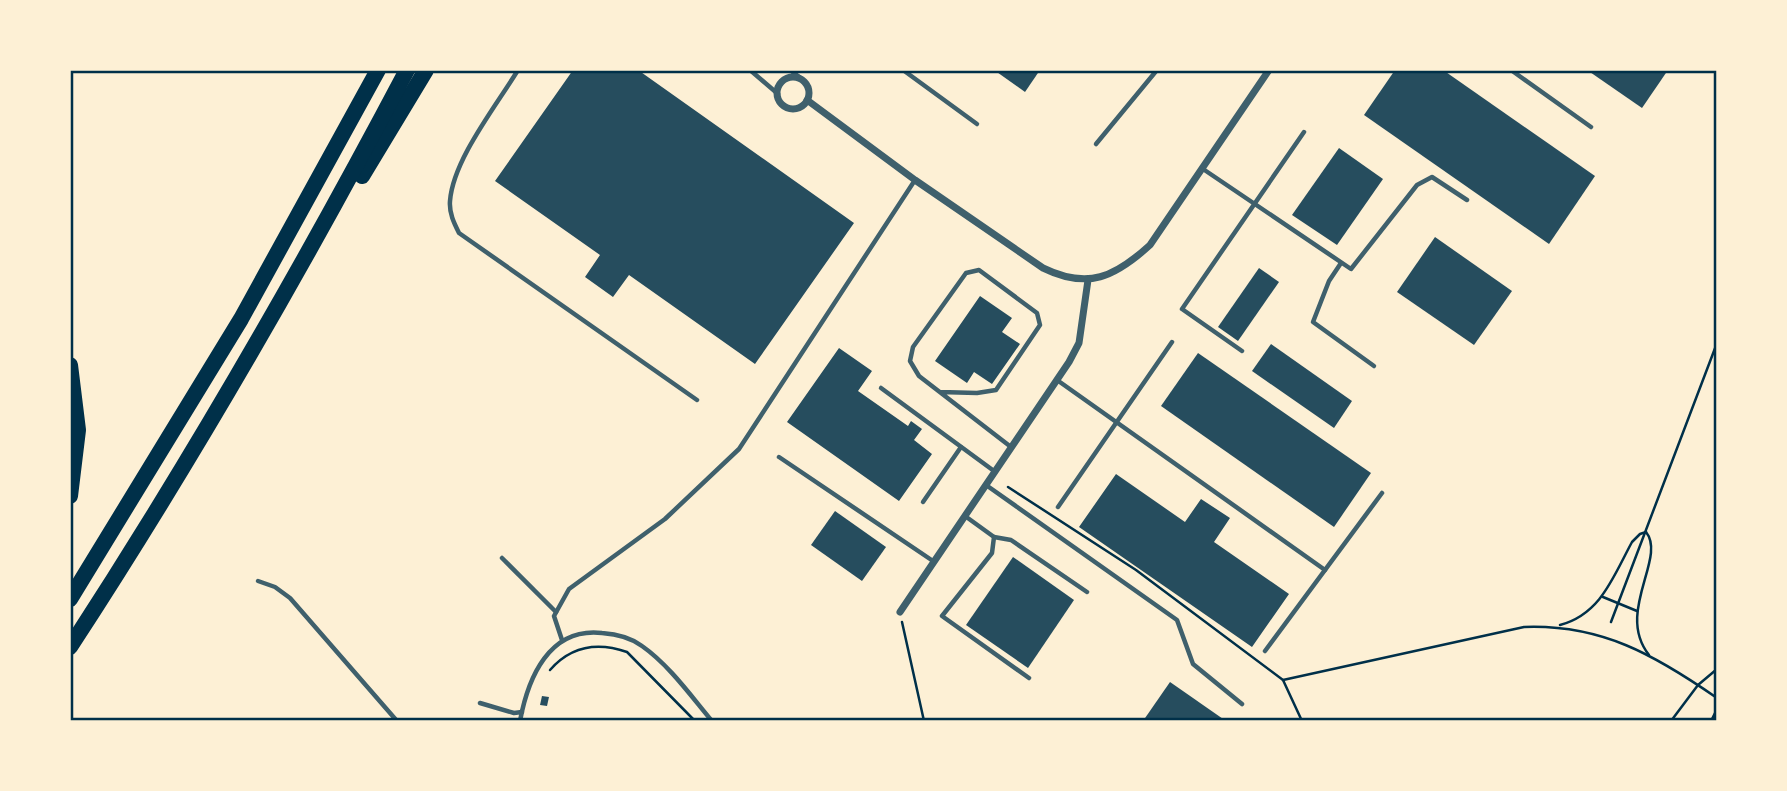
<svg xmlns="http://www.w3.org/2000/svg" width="1787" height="791" font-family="Karla,sans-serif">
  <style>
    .building { fill: #264d5e }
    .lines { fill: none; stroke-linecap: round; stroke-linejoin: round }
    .path { stroke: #003049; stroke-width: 2.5 }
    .service { stroke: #3f606c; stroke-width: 4.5 }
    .minor { stroke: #3f606c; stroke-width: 7 }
    .motorway { stroke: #003049; stroke-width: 16 }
    .neatline { fill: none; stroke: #003049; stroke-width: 2.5 }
  </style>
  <rect width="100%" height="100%" fill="#fdf0d5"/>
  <g class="building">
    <path d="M573,70H638L854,223L755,364L629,275L613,297L585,277L600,255L495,181Z"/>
    <path d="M994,70H1040L1025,92Z"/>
    <path d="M1395,70H1443L1595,176L1549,244L1364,115Z"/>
    <path d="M1587,70H1668L1642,108Z"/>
    <path d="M1339,148L1383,179L1337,245L1292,215Z"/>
    <path d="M1435,237L1512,291L1474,345L1397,292Z"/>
    <path d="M1259,268L1279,282L1238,341L1218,327Z"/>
    <path d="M980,296L1012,318L1002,332L1020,344L992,384L974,372L967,383L935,361Z"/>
    <path d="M1271,344L1352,401L1334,428L1252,371Z"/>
    <path d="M839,348L872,371L858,391L908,426L911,421L922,429L914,440L932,454L899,501L787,422Z"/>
    <path d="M1198,353L1371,473L1334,527L1161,406Z"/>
    <path d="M1116,474L1185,522L1201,499L1230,518L1214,542L1289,594L1252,647L1079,527Z"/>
    <path d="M835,511L886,547L862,581L811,545Z"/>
    <path d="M1013,557L1074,600L1028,668L966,625Z"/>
    <path d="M1170,682L1226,721H1143Z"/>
    <path d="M542,696L549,697L547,706L540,705Z"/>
  </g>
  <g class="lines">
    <g class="path">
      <path d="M1008,487L1136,570L1283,680"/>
      <path d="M1646,532C1667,558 1615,612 1649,655"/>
      <path d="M1603,597L1637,611"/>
      <path d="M902,622L924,721"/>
      <path d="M1611,622L1717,343"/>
      <path d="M1560,625C1601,614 1613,577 1632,542L1640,534L1646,532"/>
      <path d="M550,670C571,646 598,642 627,652L695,721"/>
      <path d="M1302,721L1283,680L1524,627C1601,624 1655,655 1717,698"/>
      <path d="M1671,721L1698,685L1717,669"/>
      <path d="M1711,721L1717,709"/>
    </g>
    <g class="service">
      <path d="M518,70C496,106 453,160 450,201C449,213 454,223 459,233L697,400"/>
      <path d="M750,70L778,94"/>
      <path d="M790,70L802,79"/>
      <path d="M903,70L977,124"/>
      <path d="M1511,70L1591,127"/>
      <path d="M1096,144L1157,70"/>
      <path d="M1203,169L1351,269L1417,185L1432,177L1467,200"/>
      <path d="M1341,263L1329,281L1313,322L1374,366"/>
      <path d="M1242,351L1182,309L1304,132"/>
      <path d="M1057,380L1325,570"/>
      <path d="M881,388L994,471"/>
      <path d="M940,392L977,393L996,390L1040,325L1037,313L979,270L966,273L913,347L910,361L919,376L1011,447"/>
      <path d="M779,457L933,561"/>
      <path d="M986,485L1177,620L1193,664L1242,704"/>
      <path d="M923,502L961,447"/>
      <path d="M1058,507L1172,342"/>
      <path d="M965,516L994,537L992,553L942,616L1029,678"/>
      <path d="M994,537L1011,540L1087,592"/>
      <path d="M502,558L556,612"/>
      <path d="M258,581L275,587L290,598L397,721"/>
      <path d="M562,640L554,616L569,589L665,519L739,449L915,180"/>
      <path d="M1265,651L1382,493"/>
      <path d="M480,703L514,713L522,712"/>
      <path d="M520,721C528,678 549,627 602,633C616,634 630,637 642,646C669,665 691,696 712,721"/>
    </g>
    <g class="minor">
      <circle cx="793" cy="93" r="16"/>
      <path d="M807,100L915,180L1043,268C1088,290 1115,277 1150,245L1269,70"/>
      <path d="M900,612L1069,362L1079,343L1088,280"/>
    </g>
    <g class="motorway">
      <path d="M362,176L426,70"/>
      <path d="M70,365L78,430L70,496"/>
      <path d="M70,599L241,319L378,70"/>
      <path d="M70,647C192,460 303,267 407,70"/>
    </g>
  </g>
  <rect width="1787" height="791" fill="none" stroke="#fdf0d5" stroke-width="144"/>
  <rect x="72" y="72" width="1643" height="647" class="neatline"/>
</svg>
